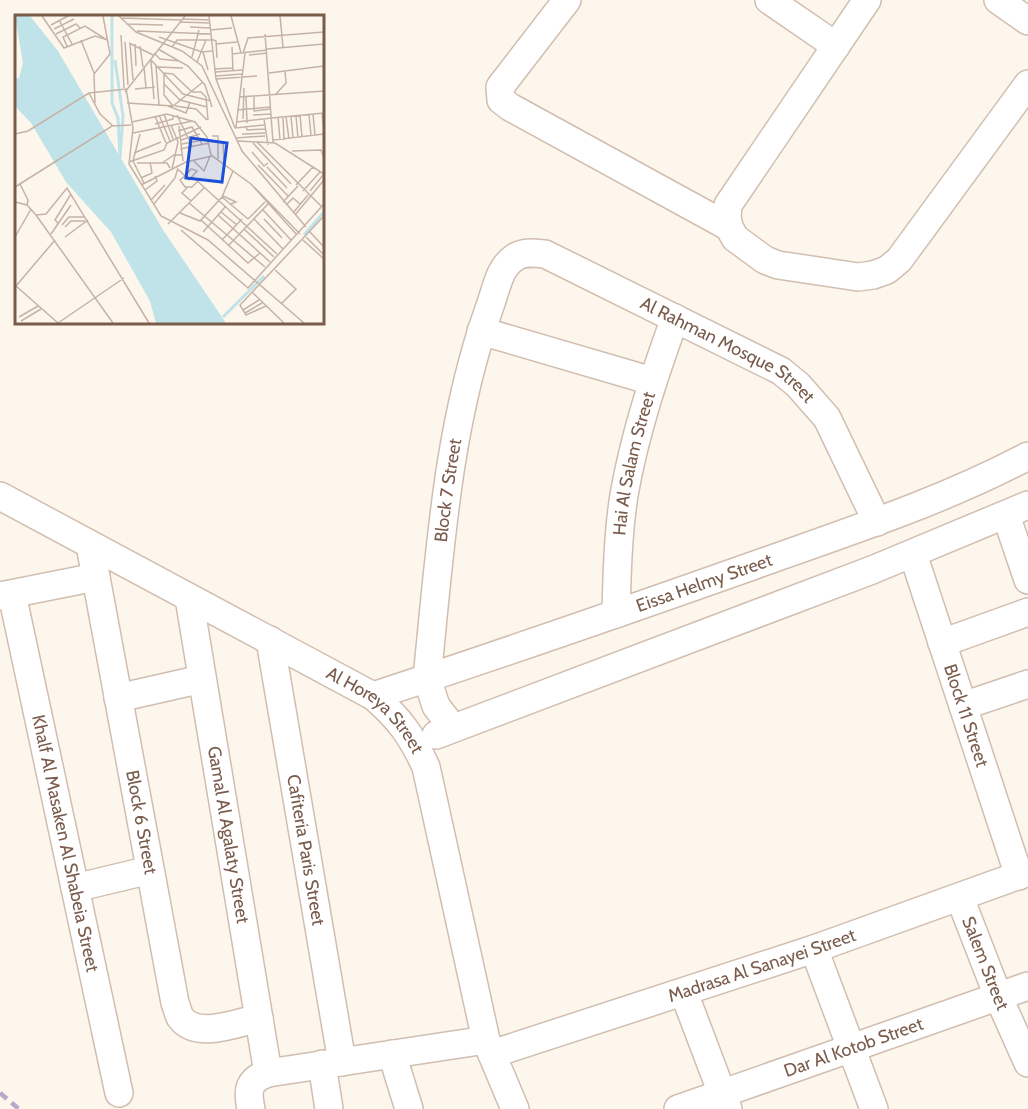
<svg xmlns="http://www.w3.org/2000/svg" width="1028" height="1109" font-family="Cabin,sans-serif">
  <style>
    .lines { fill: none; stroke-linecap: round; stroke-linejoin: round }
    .street-casing { stroke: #d1beb0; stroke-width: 30 }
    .street { stroke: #fff; stroke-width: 27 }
    .rail { stroke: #b9a8c9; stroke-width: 4.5; stroke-dasharray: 9 6; stroke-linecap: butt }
    .labels { text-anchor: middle; stroke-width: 4.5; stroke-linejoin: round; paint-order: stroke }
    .street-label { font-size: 18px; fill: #7a5c4d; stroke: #fffaf3 }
    .inset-river { fill: none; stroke: #bfe3e8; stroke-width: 3 }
    .inset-road { fill: none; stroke: #c5b3a7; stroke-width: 1.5 }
    .view { fill: #1d4ed8; fill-opacity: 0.15; stroke: #1d4ed8; stroke-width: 3 }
    .inset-edge { fill: none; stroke: #7a5c4d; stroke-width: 3 }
  </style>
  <rect width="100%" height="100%" fill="#fdf6ec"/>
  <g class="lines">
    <g class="street-casing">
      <g id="street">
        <path d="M567,0L500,87L501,100L510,107L729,227"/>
        <path d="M769,0L836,46"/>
        <path d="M867,0L728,205L727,217L729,227L735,238L765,260L778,265L858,277L873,275L887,270L899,260L1028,84"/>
        <path d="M998,0L1028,21"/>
        <path d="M481,331L652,381"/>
        <path id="s1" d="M0,496L373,696C399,718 412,736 426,767L486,1040L515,1109"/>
        <path d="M1006,515L1028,580"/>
        <path id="s2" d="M90,545L175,1003C177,1007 178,1013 180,1017C196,1040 237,1023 259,1018"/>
        <path id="s3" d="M913,554L1019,876"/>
        <path id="s4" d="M12,594L119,1093"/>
        <path d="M0,596L96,577"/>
        <path id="s5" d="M189,598L268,1073"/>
        <path id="s6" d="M616,614C617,574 618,534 624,495C635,433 654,376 675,318"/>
        <path id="s7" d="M270,640L342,1062"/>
        <path d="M942,643L1028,612"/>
        <path id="s8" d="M373,696C501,654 628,610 755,565C847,532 941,502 1028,456"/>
        <path d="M118,698L202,679"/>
        <path d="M963,706L1028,684"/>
        <path id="s9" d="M453,728L436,706L427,678C440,553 447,426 490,306C496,290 499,268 514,258C523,251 534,253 545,254L781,371L798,385L827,418L877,522"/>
        <path d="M436,735L872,570L1028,505"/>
        <path d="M75,888L150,870"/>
        <path id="s10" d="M960,898L998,996L1028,1063"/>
        <path d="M814,949L874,1109"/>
        <path d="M684,993L728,1109"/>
        <path d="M392,1054L409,1109"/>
        <path id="s11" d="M492,1054L814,949L1028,872"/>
        <path d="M322,1064L329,1109"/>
        <path d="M251,1109C247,1090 248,1080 268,1073L486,1040"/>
        <path id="s12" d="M678,1109L1028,986"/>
      </g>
    </g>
    <use href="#street" class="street"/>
    <path class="rail" d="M0,1093L19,1109"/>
  </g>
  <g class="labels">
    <g class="street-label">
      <text dy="6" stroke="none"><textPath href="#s9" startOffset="729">Al Rahman Mosque Street</textPath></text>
      <text dy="6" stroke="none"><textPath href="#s6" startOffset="152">Hai Al Salam Street</textPath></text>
      <text dy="6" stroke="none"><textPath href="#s9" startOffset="246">Block 7 Street</textPath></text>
      <text dy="6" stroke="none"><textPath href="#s8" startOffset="350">Eissa Helmy Street</textPath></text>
      <text dy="6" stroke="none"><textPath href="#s1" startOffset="434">Al Horeya Street</textPath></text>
      <text dy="6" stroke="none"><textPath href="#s3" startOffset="170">Block 11 Street</textPath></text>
      <text dy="6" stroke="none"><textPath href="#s2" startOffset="282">Block 6 Street</textPath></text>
      <text dy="6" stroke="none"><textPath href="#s5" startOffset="240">Gamal Al Agalaty Street</textPath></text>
      <text dy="6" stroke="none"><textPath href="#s4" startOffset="255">Khalf Al Masaken Al Shabeia Street</textPath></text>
      <text dy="6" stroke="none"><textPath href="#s7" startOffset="213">Cafiteria Paris Street</textPath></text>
      <text dy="6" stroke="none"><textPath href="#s10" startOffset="70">Salem Street</textPath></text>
      <text dy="6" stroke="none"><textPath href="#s11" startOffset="284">Madrasa Al Sanayei Street</textPath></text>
      <text dy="6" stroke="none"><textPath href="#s12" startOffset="186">Dar Al Kotob Street</textPath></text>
    </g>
  </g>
  <g transform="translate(15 15)">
    <rect width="309" height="309" fill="#fdf6ec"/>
    <path d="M0,1H15L43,36L148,215L211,308H141L135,286L96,217L51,167L16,108L0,91V63H4L8,48Z" fill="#bfe3e8"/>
    <path class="inset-river" d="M97,1V88L103,103L105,140M100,45L108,101L105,143M289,220L309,197M208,302L249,261"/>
    <path class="inset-road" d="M27,1L49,33L80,21L93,25M104,1L121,17L167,36L187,51L227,136L291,212M194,1L201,64L220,113M216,1L226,38M265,1L268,32M106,3L166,5M168,4L195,5M44,5L57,29M165,7L195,8M111,9L148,10M36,10L53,1M175,12L195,13M39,14L59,4M195,15L217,13M122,16L196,19M41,19L61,9L65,13M250,19L258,127M106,20L109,73M144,22L187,37L197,36M196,24L201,26L202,43M66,25L79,58M110,27L113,70M114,28L138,40M115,28L118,65M120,29L121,51M201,29L222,27M52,31L48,22L70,11L92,25M125,31L128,52M157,32L162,25H196M217,32L218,56M143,34L173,51L190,70L197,92M252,34L309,29M188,37L193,55M139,38L145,44L165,46M228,38L233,23L309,17M217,39L252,35M234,40L252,38M177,42L184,15M135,44L168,79L196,86M136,46L139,84M182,47L191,25M141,51L144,90M129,52L131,73M143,52L168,53M199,54L218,53M200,57L227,55M254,58L309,51M201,61L227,59M201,64L242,61M149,69L165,85L192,92M120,74L140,72M110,77L170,1M177,77H186L191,82L193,105M74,78L85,99L98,111M261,79L271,68L270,56M239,81V96L256,94M224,82L309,76M231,82L232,108M80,88L79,59L95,39L88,1M112,88L158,91L188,67M153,91L171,98L175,87M158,91L149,80V58L158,59L177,77M160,91L181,94L192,105M222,95L256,92M307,98L309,116M149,99L158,124M294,99L296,121M298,99L300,120M144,100L155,126M162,100L177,131M238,100L256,99M285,100L287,122M140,101L151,128M276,101L278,123M281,101L283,123M263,102L265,125M268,102L269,125M271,102L274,124M257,103L309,98M228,104L229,73M249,104L253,130M117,107L152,99L180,107L192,122L196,140L236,169L282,220M221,107L257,103M140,109L158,104V100M156,110L163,127L157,154M164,111L168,146M231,111L232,115L250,114M221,112L230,38M220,113L249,110M163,116L177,112L187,129M118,118L178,106M0,119L13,116L74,78L111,74L118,113L114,149L146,201L193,225L289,308M125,119L118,146L129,168M227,119L250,118M197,121H203V144M221,123L250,121M166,125L185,119M258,125L309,119M223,126L260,128L309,159L295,176M242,127L307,192M208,128L209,146M238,128L276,169M167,129L193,124M165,134L194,128M277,136L306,135L309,143M237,137L249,151L253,148M119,138L146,127M178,145L189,156L195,141M114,147L149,135L152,128L186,112M122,148H152L155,153M147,148L159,140H167M243,150L273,181M252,152L272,173M162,155L165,156L174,165L182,156L177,154H176L170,161L165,165L170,172H177L183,166M178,162L262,239M126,163L137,158L135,147M5,169L13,185L12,190M126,170L171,147L197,141M281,170L298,152M0,172L97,111L116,110M239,172L285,219M172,173L167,178L176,186M130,175L142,166L140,161M288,176L305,157M208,181L221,187L216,189M207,182L233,204M136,185L150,170M0,187L12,190L21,200L98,308M268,187L283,171M174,188L250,252M139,189L160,163L163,153M271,190L278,183L285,189M248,195L276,225M206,197L222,210M165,198L185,206L207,182L218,156M278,198L293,180M21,200L31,199L52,173L134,308M203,200L255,247M280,200L309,165M233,204L250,187M239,204L268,234M249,204L267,223M186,205L233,248L245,238M43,208L40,205L56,179M153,209L190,172M47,210L54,202H70M50,212L56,206H70M229,214L259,242M166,215L233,273L309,189M188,217L211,191M295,217L309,232M36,219L56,190M0,222L16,194M50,222L73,205M291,222L309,240M40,225L1,271L43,308M207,225L227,204M288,225L309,244M213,231L253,189M260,255L281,274L266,289M238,278L269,308M251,291L231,300L225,290L309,201M228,295L244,285M230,298L247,288M4,302L23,291M6,306L26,294M43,308L109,263"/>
    <path class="view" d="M176,123L212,128L207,167L171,163Z"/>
    <rect width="309" height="309" class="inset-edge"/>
  </g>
</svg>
